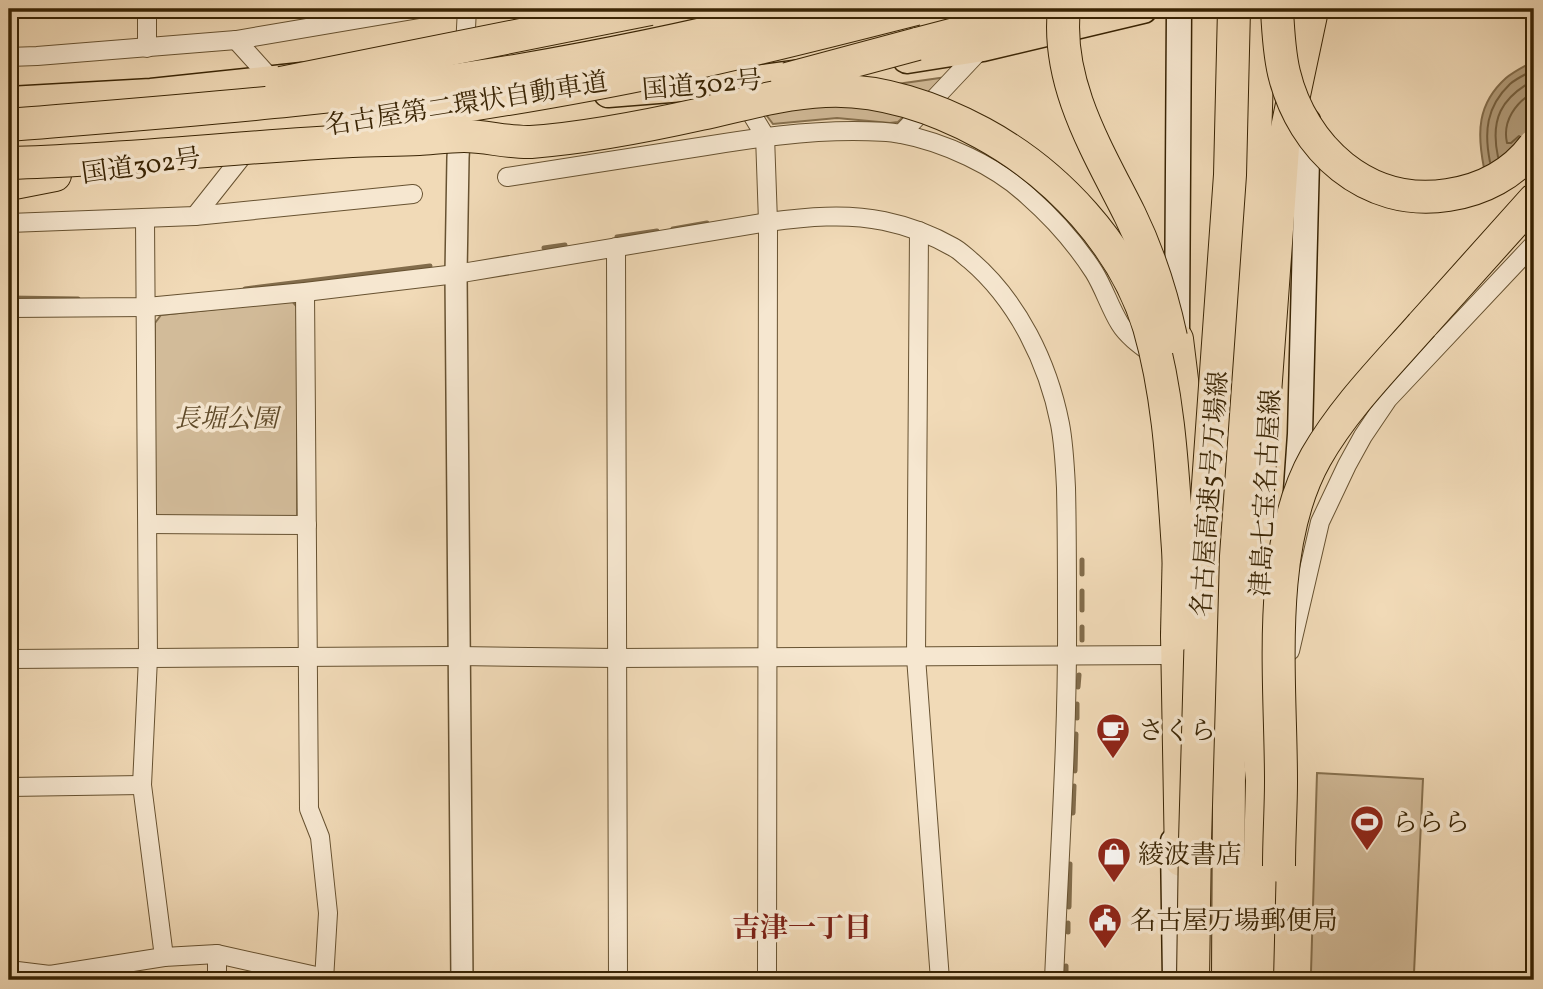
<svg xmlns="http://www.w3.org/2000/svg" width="1543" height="989" font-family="Vollkorn,'Noto Serif JP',serif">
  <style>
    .green { fill: #d2bb99; stroke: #86704e; stroke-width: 2 }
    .water { fill: #b29c7a; stroke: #826c4b; stroke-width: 2 }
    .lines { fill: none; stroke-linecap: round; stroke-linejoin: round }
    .shore { stroke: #76603f; stroke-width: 2 }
    .stream { stroke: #826c4b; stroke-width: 5 }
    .minor-casing { stroke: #675231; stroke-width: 20 }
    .tertiary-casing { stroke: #675231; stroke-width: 24 }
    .secondary-casing { stroke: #392404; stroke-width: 27 }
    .trunk-casing { stroke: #392404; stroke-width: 31 }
    .motorway-casing { stroke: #392404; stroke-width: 34 }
    .minor { stroke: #f6e7d0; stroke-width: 18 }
    .tertiary { stroke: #f6e7d0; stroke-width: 21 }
    .secondary { stroke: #f6e7d0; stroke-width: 24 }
    .trunk { stroke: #f1dab7; stroke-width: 28 }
    .motorway { stroke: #f1dab7; stroke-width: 32 }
    .motorway-bridge-casing { stroke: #392404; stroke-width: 34; stroke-linecap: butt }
    .motorway-bridge { stroke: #f1dab7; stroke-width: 32 }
    .labels { text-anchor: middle; stroke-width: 7; stroke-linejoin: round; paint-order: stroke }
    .street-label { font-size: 26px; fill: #392404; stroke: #f6e7d0 }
    .park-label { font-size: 26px; font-style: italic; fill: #5f4a29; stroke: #f6e7d0 }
    .poi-label { font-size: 26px; fill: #392404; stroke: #f6e7d0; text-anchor: start }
    .neighbourhood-label { font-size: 28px; font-weight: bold; fill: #7a1f14; stroke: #f6e7d0 }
  </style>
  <rect width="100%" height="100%" fill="#f1dab7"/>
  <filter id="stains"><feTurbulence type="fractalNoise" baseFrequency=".00286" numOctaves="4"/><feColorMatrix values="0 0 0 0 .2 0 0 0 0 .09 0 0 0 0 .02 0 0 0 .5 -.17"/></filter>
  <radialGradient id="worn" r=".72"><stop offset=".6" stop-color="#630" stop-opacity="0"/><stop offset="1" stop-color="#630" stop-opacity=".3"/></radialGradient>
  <g class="green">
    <path d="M515,9H675L665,17L514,27Z"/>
    <path d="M947,77L898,122L890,123L837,118L773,124L761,108L826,94Z"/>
    <path d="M292,301L297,307V515L292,519L161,520L155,513V323L161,315Z"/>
    <path d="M1317,773L1423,779L1414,973L1311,972Z"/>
  </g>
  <path class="water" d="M1534,61V156L1484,168C1477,133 1477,104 1506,78C1514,71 1525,66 1534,61Z"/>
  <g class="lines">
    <g class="shore">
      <path d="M1519,136L1511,143H1507C1502,121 1516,102 1534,92"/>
      <path d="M1498,157C1490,119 1501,98 1534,80"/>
      <path d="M1490,162C1484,132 1486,107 1510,84C1517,78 1526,74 1534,70"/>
    </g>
    <g class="stream">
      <path d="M673,229L707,223"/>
      <path d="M617,237L657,231"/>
      <path d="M544,248L565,245"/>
      <path d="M245,289L430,266"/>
      <path d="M9,298L78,299"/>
      <path d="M1082,560V574"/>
      <path d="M1082,591V610"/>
      <path d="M1082,627V640"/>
      <path d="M1078,687L1079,675"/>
      <path d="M1077,718V704"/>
      <path d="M1075,771L1076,734"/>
      <path d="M1073,813L1074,786"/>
      <path d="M1069,907L1070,864"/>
      <path d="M1068,932V923"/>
      <path d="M1066,980V966"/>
    </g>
    <g class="minor-casing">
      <g id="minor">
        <path d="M147,9V48"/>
        <path d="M236,40L273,81"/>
        <path d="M465,47L467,9"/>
        <path d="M9,57L37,56L236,40L419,9"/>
        <path d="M742,98L765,136L768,222L767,980"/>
        <path d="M901,134L983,47"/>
        <path d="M507,177C573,167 640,156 706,146C755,138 804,131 853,131C869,131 886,131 901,134C944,142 996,166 1028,196C1053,218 1076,244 1094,272C1104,288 1110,308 1120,324C1128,337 1143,347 1155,356"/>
        <path d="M195,216L248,149"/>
        <path d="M145,218L148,658L142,785L164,957"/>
        <path d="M9,223L195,216L413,194"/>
        <path d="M919,231L916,657L940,980"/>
        <path d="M616,247L618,980"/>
        <path d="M305,292L309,809L320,837L328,913L324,980"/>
        <path d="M9,308L147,307L305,292L456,274L768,222C806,217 846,213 884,221C908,226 932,235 953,247C959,250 965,256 970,260C1018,301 1048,363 1060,424C1064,445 1065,467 1066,488C1067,530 1067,572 1067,615C1068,737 1059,859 1054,980"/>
        <path d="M148,524L307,525"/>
        <path d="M1290,651L1320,522L1347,465L1363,436L1388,399L1534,244"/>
        <path d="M9,659L458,656L616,658L1171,655"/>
        <path d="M9,787L142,785"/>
        <path d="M9,970L50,975L164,957L217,954L325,978"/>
        <path d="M217,980V954"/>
      </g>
    </g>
    <g class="tertiary-casing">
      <path id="tertiary" d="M460,123L458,158L456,274L462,980"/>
    </g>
    <g class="secondary-casing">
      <g id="secondary">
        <path d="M1177,329L1179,9"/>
        <path d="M1296,491L1300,434L1308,121"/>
        <path d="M1173,841L1175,980"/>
      </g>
    </g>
    <g class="trunk-casing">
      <g id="trunk">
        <path d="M907,59L983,47L1143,9"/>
        <path d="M608,93L733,83L808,73"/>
        <path d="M9,101L151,93L302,77"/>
      </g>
    </g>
    <g class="motorway-casing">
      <g id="motorway">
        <path d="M917,44L1050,9"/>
        <path d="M9,184L55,175"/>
        <path d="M1422,325L1534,200"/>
        <path d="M1177,339L1188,429L1194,538"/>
        <path d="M1177,635L1181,860"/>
        <path d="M1228,980L1229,769L1225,659L1229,558L1236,437L1247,306L1254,174L1259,9"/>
        <path d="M1257,980L1262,780L1251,671L1256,517L1283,147L1311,15"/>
      </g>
    </g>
    <use href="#minor" class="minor"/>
    <use href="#tertiary" class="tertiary"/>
    <use href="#secondary" class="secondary"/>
    <use href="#trunk" class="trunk"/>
    <use href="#motorway" class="motorway"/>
    <g class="motorway-bridge-casing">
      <g id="motorway-bridge">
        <path d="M1064,9C1056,84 1098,151 1130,215C1149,254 1162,295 1171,337"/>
        <path d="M1277,9C1278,30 1279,52 1284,73C1302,148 1367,208 1448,195C1482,190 1513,174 1534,146"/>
        <path d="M787,79L917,44"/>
        <path d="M281,83L650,9"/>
        <path d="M342,124C451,109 560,92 668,69C751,51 834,30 916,9"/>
        <path d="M9,125C178,111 348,99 515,71C613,54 710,34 806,9"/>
        <path d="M9,163C123,160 237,147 352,141C374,140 397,140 419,139C434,138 449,136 464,136C486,136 509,143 531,142C585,138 647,126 701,114C742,105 782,93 825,91C879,88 936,108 982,133C1056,173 1124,245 1149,327C1171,403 1173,484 1179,563"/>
        <path d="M1177,635L1179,542"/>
        <path d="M1279,866C1279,837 1281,809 1281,781C1281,681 1265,547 1316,457C1344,408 1385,367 1422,325"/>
        <path d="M1193,980L1195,841L1203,555L1230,175L1234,9"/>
      </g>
    </g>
    <use href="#motorway-bridge" class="motorway-bridge"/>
  </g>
  <defs>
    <g id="cafe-pin" transform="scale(1.75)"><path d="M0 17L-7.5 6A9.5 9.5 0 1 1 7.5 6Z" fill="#8f2418" stroke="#f6e7d0"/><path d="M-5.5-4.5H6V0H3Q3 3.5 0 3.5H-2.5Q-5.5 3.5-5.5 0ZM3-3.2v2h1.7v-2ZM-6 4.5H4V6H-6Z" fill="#fff"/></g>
    <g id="stadium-pin" transform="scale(1.75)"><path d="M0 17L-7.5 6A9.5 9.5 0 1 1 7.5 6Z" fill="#8f2418" stroke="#f6e7d0"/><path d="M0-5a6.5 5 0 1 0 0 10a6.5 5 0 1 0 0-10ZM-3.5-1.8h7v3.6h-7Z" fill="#fff"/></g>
    <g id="shop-pin" transform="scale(1.75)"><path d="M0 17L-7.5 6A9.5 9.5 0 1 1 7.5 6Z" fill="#8f2418" stroke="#f6e7d0"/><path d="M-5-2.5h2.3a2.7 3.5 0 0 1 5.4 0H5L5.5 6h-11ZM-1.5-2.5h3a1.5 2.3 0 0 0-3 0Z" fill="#fff"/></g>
    <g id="civic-pin" transform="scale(1.75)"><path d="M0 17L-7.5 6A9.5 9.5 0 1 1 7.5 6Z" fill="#8f2418" stroke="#f6e7d0"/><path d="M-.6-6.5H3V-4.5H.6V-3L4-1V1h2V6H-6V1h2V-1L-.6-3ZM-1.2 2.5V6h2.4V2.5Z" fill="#fff"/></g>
  </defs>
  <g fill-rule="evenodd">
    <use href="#cafe-pin" x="1113" y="730"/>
    <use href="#stadium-pin" x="1367" y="822"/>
    <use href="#shop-pin" x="1114" y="854"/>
    <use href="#civic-pin" x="1105" y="920"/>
  </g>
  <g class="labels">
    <g class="street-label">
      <text transform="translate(702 84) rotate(-5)" y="9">国道302号</text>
      <text transform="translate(466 103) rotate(-9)" y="9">名古屋第二環状自動車道</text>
      <text transform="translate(141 165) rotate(-8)" y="9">国道302号</text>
      <text transform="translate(1265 493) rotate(-87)" y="9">津島七宝名古屋線</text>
      <text transform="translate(1209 494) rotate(-86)" y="9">名古屋高速5号万場線</text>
    </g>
    <g class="park-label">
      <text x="226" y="427">長堀公園</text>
    </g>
    <g class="poi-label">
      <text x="1138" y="739">さくら</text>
      <text x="1392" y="831">ららら</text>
      <text x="1138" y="863">綾波書店</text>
      <text x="1130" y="929">名古屋万場郵便局</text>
    </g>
    <g class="neighbourhood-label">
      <text x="802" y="937">吉津一丁目</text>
    </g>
  </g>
  <rect width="1543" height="989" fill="none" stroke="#f1dab7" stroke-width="35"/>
  <rect x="10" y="10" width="1522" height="968" fill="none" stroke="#392404" stroke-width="3.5"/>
  <rect x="18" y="18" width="1508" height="954" fill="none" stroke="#392404" stroke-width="2"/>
  <rect width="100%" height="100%" filter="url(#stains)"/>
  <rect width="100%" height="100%" fill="url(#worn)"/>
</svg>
